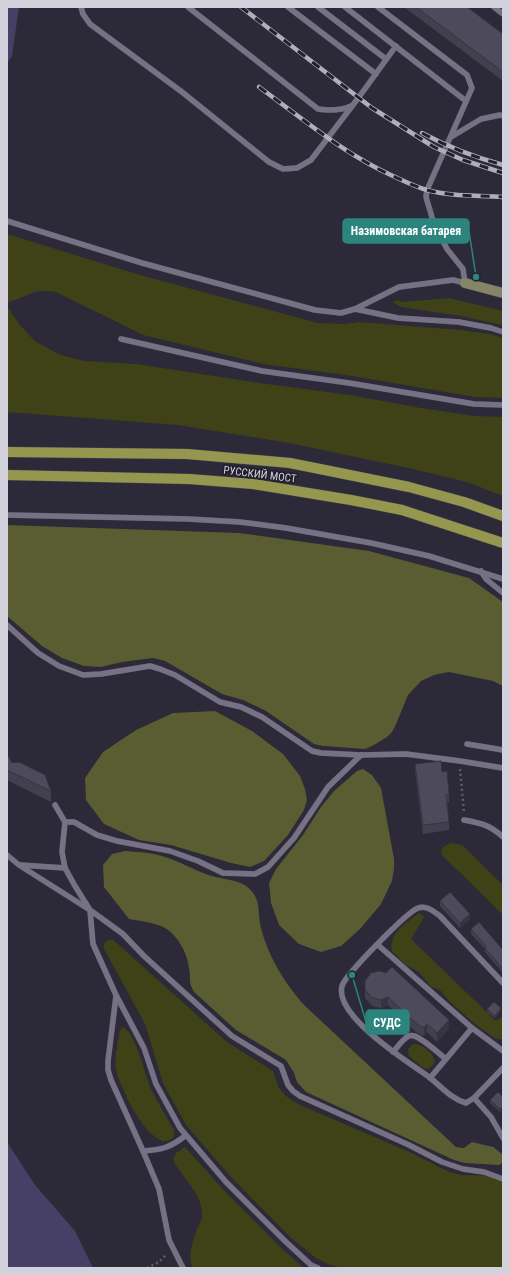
<svg xmlns="http://www.w3.org/2000/svg" width="510" height="1275" font-family="'Roboto Condensed',sans-serif">
  <style>
    .green { fill: #3f4117 }
    .forest { fill: #5a5c32 }
    .water { fill: #474066 }
    .lines { fill: none; stroke-linecap: round; stroke-linejoin: round }
    .lane-casing { stroke: #464450; stroke-width: 6 }
    .secondary-casing { stroke: #464450; stroke-width: 11 }
    .primary-casing { stroke: #464450; stroke-width: 11 }
    .path { stroke: #5f5d6a; stroke-width: 2.5; stroke-dasharray: 2 3; stroke-linecap: butt }
    .lane { stroke: #747284; stroke-width: 5.5 }
    .secondary { stroke: #858469; stroke-width: 10 }
    .primary { stroke: #96974f; stroke-width: 10 }
    .rail-casing { stroke: #b0aeb9; stroke-width: 4.5 }
    .rail { stroke: #22202e; stroke-width: 3; stroke-dasharray: 9; stroke-linecap: butt }
    .wall { fill: #42404e }
    .shaded-wall { fill: #363440 }
    .building { fill: #4d4a5b; stroke: #363440 }
    .labels { text-anchor: middle; stroke-width: 3.5; stroke-linejoin: round; paint-order: stroke }
    .street-label { font-size: 11px; fill: #d3d1db; stroke: #22202e }
    .leader { fill: none; stroke: #2c847e; stroke-width: 1.5 }
    .callout-dot { fill: #2c847e; stroke: #22202e; stroke-width: 1.5 }
    .callout { fill: #2c847e; stroke: #2c847e; stroke-width: 1.5 }
    .callout-label { font-size: 12px; text-anchor: middle; font-weight: bold; fill: #fff }
  </style>
  <rect width="100%" height="100%" fill="#2c2938"/>
  <g class="green">
    <path d="M7,234L140,275L318,323L345,324L359,322L460,330L490,334L503,338V398L475,397L352,376L263,364L143,335L56,292C48,291 40,290 32,293C24,296 16,301 7,302Z"/>
    <path d="M449,298L503,311V325L460,316L401,307L394,303V301L398,300L402,302Z"/>
    <path d="M7,306L19,324L36,342L61,355L84,361L137,364L260,383L350,395L421,408L475,416L503,417V496L467,482L413,469L289,443L178,425L7,412Z"/>
    <path d="M450,843L462,845L503,885V915L442,855L441,851L442,848Z"/>
    <path d="M419,913L424,916L423,919L411,939L496,1021L503,1016V1039H496L475,1024L449,1001L442,992L438,989L431,987L419,972L406,965L392,951L391,946L394,935L400,928Z"/>
    <path d="M107,940H113L119,945L227,1042L273,1071L279,1088L286,1096L298,1104L407,1151L449,1172L461,1175L503,1176V1268H344L330,1265L316,1258L290,1237L231,1177L186,1125L163,1083L145,1024L104,949V944Z"/>
    <path d="M123,1027C136,1033 145,1075 151,1089C158,1103 166,1116 174,1130V1137C153,1159 119,1085 116,1070C114,1058 118,1044 119,1033L121,1028Z"/>
    <path d="M413,1044C421,1043 434,1053 435,1062L433,1065L428,1069L423,1068L409,1056L408,1049Z"/>
    <path d="M185,1147L221,1187L280,1247L304,1268H193C187,1256 193,1241 197,1229C199,1225 201,1221 202,1217C204,1194 181,1178 173,1159L176,1153Z"/>
  </g>
  <g class="forest">
    <path d="M7,525L239,533L369,551L469,578L503,602V686L493,681L449,672L434,675L421,681L408,695L396,724L392,732L387,737L374,745L365,749L323,746L314,744L266,711L243,700L222,694L165,661L153,658L122,662L101,667L84,666L62,658L42,646L7,616Z"/>
    <path d="M215,711L252,731L283,754L300,776L305,789L307,800L304,810L288,835L264,861L250,867L231,863L171,845L139,840L104,824L86,800L85,778L103,752L136,730L173,713Z"/>
    <path d="M363,769L372,775L381,788L394,859V868L392,881L381,904L360,929L341,946L321,952L299,944L279,925L271,903L269,883L276,869L303,835L321,807L334,791L357,771Z"/>
    <path d="M125,851C135,852 148,852 158,855C175,859 190,868 206,874C222,881 247,877 256,898C260,907 258,918 261,928C268,956 284,982 303,1004L456,1147L464,1148L472,1142L493,1147L502,1154V1163L499,1165L465,1163L454,1160L306,1092L297,1082L294,1073L286,1060L236,1030L194,992C188,982 191,978 189,968C187,952 177,934 163,927C152,922 140,921 129,919L104,887L103,865L112,854Z"/>
  </g>
  <g class="water">
    <path d="M7,7H19L12,56L7,63Z"/>
    <path d="M7,1142L35,1185L75,1231L93,1268H7Z"/>
  </g>
  <g class="lines">
    <g class="lane-casing">
      <g id="lane">
        <path d="M81,7L83,14L90,24L182,92L269,162L283,169L297,168L311,160L359,97L396,46"/>
        <path d="M188,7L318,109C330,111 340,111 351,106"/>
        <path d="M288,7L376,74"/>
        <path d="M318,7L386,59"/>
        <path d="M345,7L466,101"/>
        <path d="M494,7L503,14"/>
        <path d="M451,137L481,119L500,115L503,116"/>
        <path d="M7,221L142,263L315,310L341,313L355,309L399,287L453,280L465,283L463,269L447,249L434,224L426,197L427,190L472,88L467,75L378,7"/>
        <path d="M355,309L398,318L459,322L491,328L503,332"/>
        <path d="M121,339L262,371L349,383L474,404L503,405"/>
        <path d="M7,515L188,519L240,522L286,528L371,543L429,556L503,579"/>
        <path d="M481,571L486,579L503,593"/>
        <path d="M7,625L38,653L59,666L83,675L101,674L150,666L160,669L175,675L220,702L241,707L262,717L312,751L321,753L361,755L406,754L460,761L503,768"/>
        <path d="M467,744L503,750"/>
        <path d="M55,805L65,822L62,852L65,868L75,886L90,910L123,934L144,956L232,1036L281,1066L288,1085L293,1091L300,1096L409,1145L442,1162L463,1169L484,1172L503,1179"/>
        <path d="M464,820C481,823 490,825 503,837"/>
        <path d="M65,822H74L97,835L117,841L170,851L198,861L223,873L255,874L268,867L294,838L328,787L361,755"/>
        <path d="M7,855L19,865L90,910L93,944L116,995L144,1048L156,1084L180,1128L226,1182L285,1241L311,1265L318,1268"/>
        <path d="M20,865L65,868"/>
        <path d="M378,945L472,1028L503,1051"/>
        <path d="M503,983L440,916C433,911 426,905 418,908C407,912 345,975 342,986C334,1016 408,1062 429,1077C441,1086 451,1099 466,1103L474,1098L503,1068"/>
        <path d="M116,996L108,1061V1070L111,1080L143,1151L159,1189L169,1240L183,1268"/>
        <path d="M393,1052C398,1047 402,1039 409,1036C417,1032 439,1054 446,1059"/>
        <path d="M430,1078L472,1028"/>
        <path d="M474,1098L491,1117L503,1138"/>
        <path d="M143,1151C162,1150 171,1147 185,1136"/>
      </g>
    </g>
    <g class="secondary-casing">
      <path id="secondary" d="M465,283L503,293"/>
    </g>
    <g class="primary-casing">
      <g id="primary">
        <path d="M7,452L187,454L290,463L409,487L464,502L503,516"/>
        <path d="M7,475L189,479L253,484L351,500L402,510L503,543"/>
      </g>
    </g>
    <g class="path">
      <path d="M460,769L464,812"/>
      <path d="M147,1268L159,1262L167,1254"/>
    </g>
    <use href="#lane" class="lane"/>
    <use href="#secondary" class="secondary"/>
    <use href="#primary" class="primary"/>
    <g class="rail-casing">
      <g id="rail">
        <path d="M241,7L372,108L434,147L463,160L503,173"/>
        <path d="M259,87C303,119 344,154 393,176C404,181 416,187 427,190C452,197 478,195 503,197"/>
        <path d="M422,133C448,147 474,157 503,165"/>
      </g>
    </g>
    <use href="#rail" class="rail"/>
  </g>
  <g class="wall">
    <path d="M404,7H467L503,34V81Z"/>
    <path d="M7,756L12,763L51,791V802L7,780Z"/>
    <path d="M415,764L442,772L449,794V802L447,803L449,822V830L423,834L415,772Z"/>
    <path d="M440,901L470,919L460,928L440,906Z"/>
    <path d="M471,929L503,950V973L485,952V949L471,934Z"/>
    <path d="M386,973L449,1029L437,1042L427,1032L424,1036L417,1033L388,1005L381,1008L372,1006L365,998V981Z"/>
    <path d="M487,1009L501,1011L495,1018L487,1012Z"/>
    <path d="M503,1097V1109L500,1112L490,1103V1100Z"/>
  </g>
  <g class="shaded-wall">
    <path d="M470,914V919L460,928V923Z"/>
    <path d="M388,997V1005L381,1008V1000Z"/>
    <path d="M501,1008V1011L495,1018V1016Z"/>
    <path d="M449,1020V1029L437,1042V1033Z"/>
    <path d="M427,1024V1032L424,1036V1028Z"/>
    <path d="M503,1106V1109L500,1112V1109Z"/>
  </g>
  <g class="building">
    <path d="M416,7H467L503,34V72Z"/>
    <path d="M7,756L9,757L12,763L19,762L45,775L51,791L7,770Z"/>
    <path d="M441,761L442,772L447,771L449,794L446,795L449,822L423,825L415,764Z"/>
    <path d="M450,892L470,914L460,923L440,901Z"/>
    <path d="M479,922L503,950V969L485,948L486,946L471,929Z"/>
    <path d="M392,967L449,1020L437,1033L427,1024L424,1028L417,1024L388,997L381,1000L372,997L365,990V981L371,973L380,971L386,973Z"/>
    <path d="M494,1002L501,1008L495,1016L487,1009Z"/>
    <path d="M498,1092L503,1097V1106L500,1109L490,1100Z"/>
  </g>
  <g class="labels">
    <g class="street-label">
      <text transform="translate(260 474) rotate(7)" y="4">РУССКИЙ МОСТ</text>
    </g>
  </g>
  <path class="leader" d="M476 277L469 231M352 975L366 1022"/>
  <g class="callout-dot">
    <circle cx="476" cy="277" r="4"/>
    <circle cx="352" cy="975" r="4"/>
  </g>
  <g class="callout">
    <rect x="343" y="219" width="126" height="24" rx="4"/>
    <rect x="366" y="1010" width="43" height="24" rx="4"/>
  </g>
  <g class="callout-label">
    <text x="406" y="235">Назимовская батарея</text>
    <text x="387" y="1027">СУДС</text>
  </g>
  <rect width="510" height="1275" fill="none" stroke="#d3d1db" stroke-width="16"/>
</svg>
